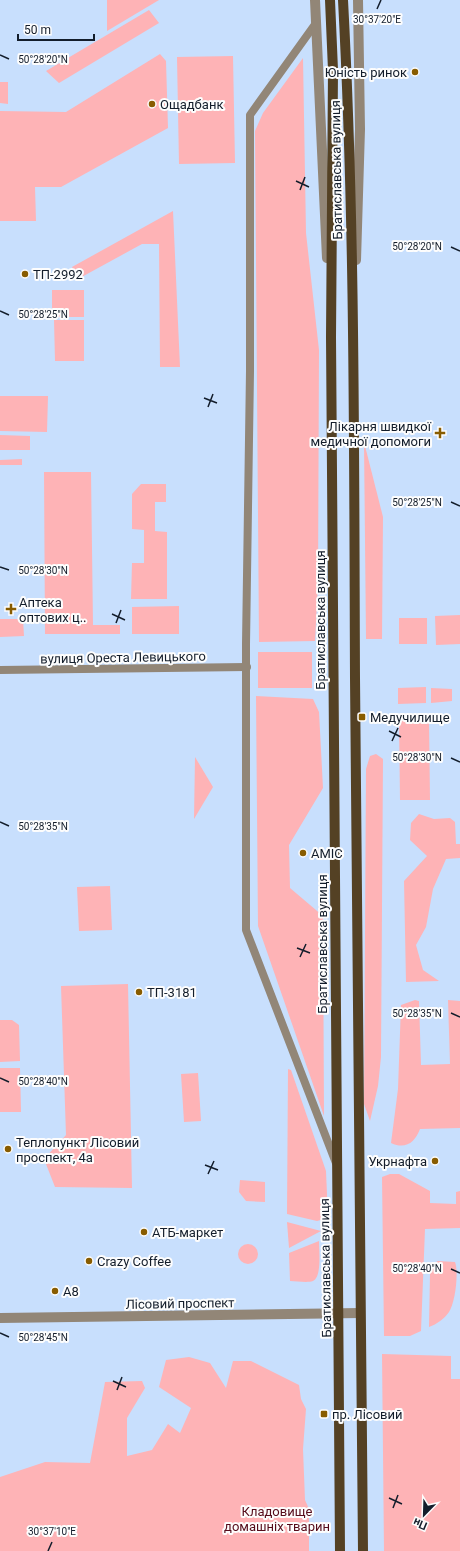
<svg xmlns="http://www.w3.org/2000/svg" width="460" height="1551" font-family="Roboto,sans-serif">
  <style>
    .green { fill: #feb3b6 }
    .lines { fill: none; stroke-linecap: round; stroke-linejoin: round }
    .minor { stroke: #928677; stroke-width: 8 }
    .tertiary { stroke: #928677; stroke-width: 10 }
    .primary { stroke: #544124; stroke-width: 10 }
    .ticks { fill: none; stroke: #131d2b; stroke-width: 1.5 }
    .poi-dot { fill: #885c00; stroke: #fdfdfd; stroke-width: 1.5 }
    .labels { text-anchor: middle; stroke-width: 4; stroke-linejoin: round; paint-order: stroke }
    .poi-label { font-size: 13px; fill: #131d2b; stroke: #fdfdfd; text-anchor: start }
    .street-label { font-size: 13px; fill: #131d2b; stroke: #fdfdfd }
    .park-label { font-size: 13px; fill: #550b1a; stroke: #fdfdfd }
    .ticks-label { font-size: 10px; text-anchor: middle; fill: #131d2b; stroke: #fdfdfd; stroke-width: 4; stroke-linejoin: round; paint-order: stroke }
  </style>
  <rect width="100%" height="100%" fill="#c8dffd"/>
  <g class="green">
    <path d="M107,0H159L107,31Z"/>
    <path d="M149,10L159,23L59,83L46,71Z"/>
    <path d="M160,54L166,61L168,128L61,187H35L36,221H0V111L66,112Z"/>
    <path d="M233,56L235,163L179,164L177,57Z"/>
    <path d="M303,58L306,233L319,350L318,585L315,641L259,642L255,131L263,113Z"/>
    <path d="M0,82H8V104L0,103Z"/>
    <path d="M173,211L180,367H160L159,244H142L78,279L72,267Z"/>
    <rect x="52" y="290" width="32" height="27"/>
    <path d="M54,320H84V361H55Z"/>
    <path d="M0,396H48L47,432L0,431Z"/>
    <path d="M0,435L30,436V450H0Z"/>
    <path d="M364,442L383,517L382,639H366Z"/>
    <path d="M22,459V465H0V460Z"/>
    <path d="M44,472H91L93,625H120V634H45Z"/>
    <path d="M141,484H166V502H155V531L167,532V599H131L132,563H144V530L132,529V494Z"/>
    <path d="M179,606V634H132V607Z"/>
    <path d="M0,613V619H23L24,636L0,637Z"/>
    <path d="M460,615V644L436,645L435,616Z"/>
    <rect x="399" y="618" width="28" height="26"/>
    <rect x="258" y="652" width="54" height="36"/>
    <path d="M426,687V703L398,704V688Z"/>
    <path d="M431,688L452,689V701L431,703Z"/>
    <path d="M256,696L313,699L319,712L323,788L289,845L290,888L323,916L324,1116L258,926Z"/>
    <path d="M399,720H429L430,800H400Z"/>
    <path d="M376,754L383,759L381,1057L378,1086L370,1121L364,1104L366,769L370,756Z"/>
    <path d="M195,757L213,787L194,819Z"/>
    <path d="M419,814L434,819L450,818L455,822L456,844H460V858L446,859L433,889L426,927L416,945L423,970L439,981L406,982L404,881L427,856L410,840L411,823Z"/>
    <path d="M110,886L112,930L79,931L77,887Z"/>
    <path d="M128,984L132,1188L55,1187L44,1159L66,1135L61,986Z"/>
    <path d="M415,1000L419,1001L421,1065L450,1064L448,1000L460,1001V1128L420,1129C415,1142 406,1150 391,1143L398,1089L401,1005Z"/>
    <path d="M0,1020H12L19,1025L20,1061L0,1062Z"/>
    <path d="M0,1068H20L21,1112H0Z"/>
    <path d="M288,1069L291,1070L326,1171L328,1218L317,1221L287,1214Z"/>
    <path d="M198,1073L201,1121L184,1122L181,1074Z"/>
    <path d="M390,1174H399L430,1191V1203L456,1204V1192L460,1191V1228L425,1229L421,1331L410,1336H384L382,1177Z"/>
    <path d="M240,1180L265,1182V1202L246,1201L239,1192Z"/>
    <path d="M287,1222L321,1231L289,1248Z"/>
    <path d="M319,1241C319,1250 322,1277 313,1281C307,1283 297,1281 290,1281L289,1253Z"/>
    <circle cx="248" cy="1254" r="10"/>
    <path d="M438,1261L455,1262C459,1273 455,1303 449,1312C444,1319 437,1324 429,1327L430,1274L432,1264Z"/>
    <path d="M382,1354L451,1356V1379H460V1551H384Z"/>
    <path d="M189,1357L210,1363L226,1388L233,1361H251L299,1385L301,1399L306,1409L303,1449L305,1500L309,1509V1551H0V1477L45,1462L90,1463L105,1382L142,1381L145,1388L127,1418V1456L152,1450L168,1424L180,1433L191,1408L159,1387L166,1360Z"/>
  </g>
  <g class="lines">
    <g class="minor">
      <path d="M316,23L250,115V371L246,644V930L336,1163"/>
      <path d="M0,670L247,667"/>
    </g>
    <g class="tertiary">
      <path d="M315,0L327,258"/>
      <path d="M356,260L360,129L358,0"/>
      <path d="M0,1318L360,1313"/>
    </g>
    <g class="primary">
      <path d="M330,0L333,70L331,337L340,1551"/>
      <path d="M343,0C355,226 354,452 355,678C357,969 359,1260 363,1551"/>
    </g>
  </g>
  <path class="ticks" d="M377,9L381,0M0,55L9,59M296,181L309,187M300,190L305,177M451,247L460,251M0,311L9,315M204,398L217,403M208,407L213,394M451,502L460,506M0,567L9,570M112,614L125,620M116,623L121,610M389,731L401,737M392,741L398,728M451,758L460,762M0,822L9,826M297,948L310,953M300,957L306,944M451,1013L460,1017M0,1078L9,1082M205,1165L218,1170M208,1174L214,1161M451,1269L460,1273M0,1333L9,1337M113,1381L126,1387M117,1390L122,1377M389,1498L402,1504M393,1508L398,1495M48,1551L52,1542"/>
  <g class="poi-dot">
    <circle cx="415" cy="72" r="4"/>
    <circle cx="152" cy="104" r="4"/>
    <circle cx="25" cy="274" r="4"/>
    <path d="M438 427h4v4h4v4h-4v4h-4v-4h-4v-4h4z"/>
    <path d="M9 603h4v4h4v4h-4v4h-4v-4h-4v-4h4z"/>
    <rect x="358" y="713" width="8" height="8" rx="2"/>
    <circle cx="303" cy="853" r="4"/>
    <circle cx="139" cy="992" r="4"/>
    <circle cx="8" cy="1149" r="4"/>
    <circle cx="435" cy="1161" r="4"/>
    <circle cx="144" cy="1232" r="4"/>
    <circle cx="89" cy="1261" r="4"/>
    <circle cx="55" cy="1291" r="4"/>
    <rect x="320" y="1410" width="8" height="8" rx="2"/>
  </g>
  <g class="labels">
    <g class="poi-label">
      <text x="407" y="77" text-anchor="end">Юність ринок</text>
      <text x="160" y="109">Ощадбанк</text>
      <text x="33" y="279">ТП-2992</text>
      <text x="431" y="431" text-anchor="end">Лікарня швидкої<tspan x="431" dy="15">медичної допомоги</tspan></text>
      <text x="19" y="607">Аптека<tspan x="19" dy="15">оптових ц..</tspan></text>
      <text x="370" y="722">Медучилище</text>
      <text x="311" y="858">AMIC</text>
      <text x="147" y="997">ТП-3181</text>
      <text x="16" y="1147">Теплопункт Лісовий<tspan x="16" dy="15">проспект, 4а</tspan></text>
      <text x="427" y="1166" text-anchor="end">Укрнафта</text>
      <text x="152" y="1237">АТБ-маркет</text>
      <text x="97" y="1266">Crazy Coffee</text>
      <text x="63" y="1296">А8</text>
      <text x="332" y="1419">пр. Лісовий</text>
    </g>
    <g class="street-label">
      <text transform="translate(336 170) rotate(-91)" y="5">Братиславська вулиця</text>
      <text transform="translate(320 620) rotate(-90)" y="5">Братиславська вулиця</text>
      <text transform="translate(123 657) rotate(-1)" y="5">вулиця Ореста Левицького</text>
      <text transform="translate(322 944) rotate(-90)" y="5">Братиславська вулиця</text>
      <text transform="translate(325 1268) rotate(-91)" y="5">Братиславська вулиця</text>
      <text transform="translate(180 1303) rotate(-1)" y="5">Лісовий проспект</text>
    </g>
    <g class="park-label">
      <text x="277" y="1516">Кладовище<tspan x="277" dy="15">домашніх тварин</tspan></text>
    </g>
  </g>
  <g class="ticks-label">
    <text x="377" y="23">30°37'20"E</text>
    <text x="43" y="63">50°28'20"N</text>
    <text x="417" y="250">50°28'20"N</text>
    <text x="43" y="318">50°28'25"N</text>
    <text x="417" y="506">50°28'25"N</text>
    <text x="43" y="574">50°28'30"N</text>
    <text x="417" y="761">50°28'30"N</text>
    <text x="43" y="830">50°28'35"N</text>
    <text x="417" y="1017">50°28'35"N</text>
    <text x="43" y="1085">50°28'40"N</text>
    <text x="417" y="1272">50°28'40"N</text>
    <text x="43" y="1341">50°28'45"N</text>
    <text x="52" y="1535">30°37'10"E</text>
  </g>
  <g transform="translate(424 1515) rotate(203)" stroke="#fdfdfd" stroke-width="3" paint-order="stroke">
  <path d="M0-3L7 15L0 10L-7 15Z" fill="#131d2b"/>
  <text y="-6" font-size="11" font-weight="bold" text-anchor="middle" fill="#131d2b">Пн</text>
  </g>
  <path d="M18 34v6h76v-6" fill="none" stroke="#131d2b" stroke-width="2"/>
  <text x="24" y="34" font-size="12" fill="#131d2b" stroke="#fdfdfd" stroke-width="3" paint-order="stroke">50 m</text>
</svg>
